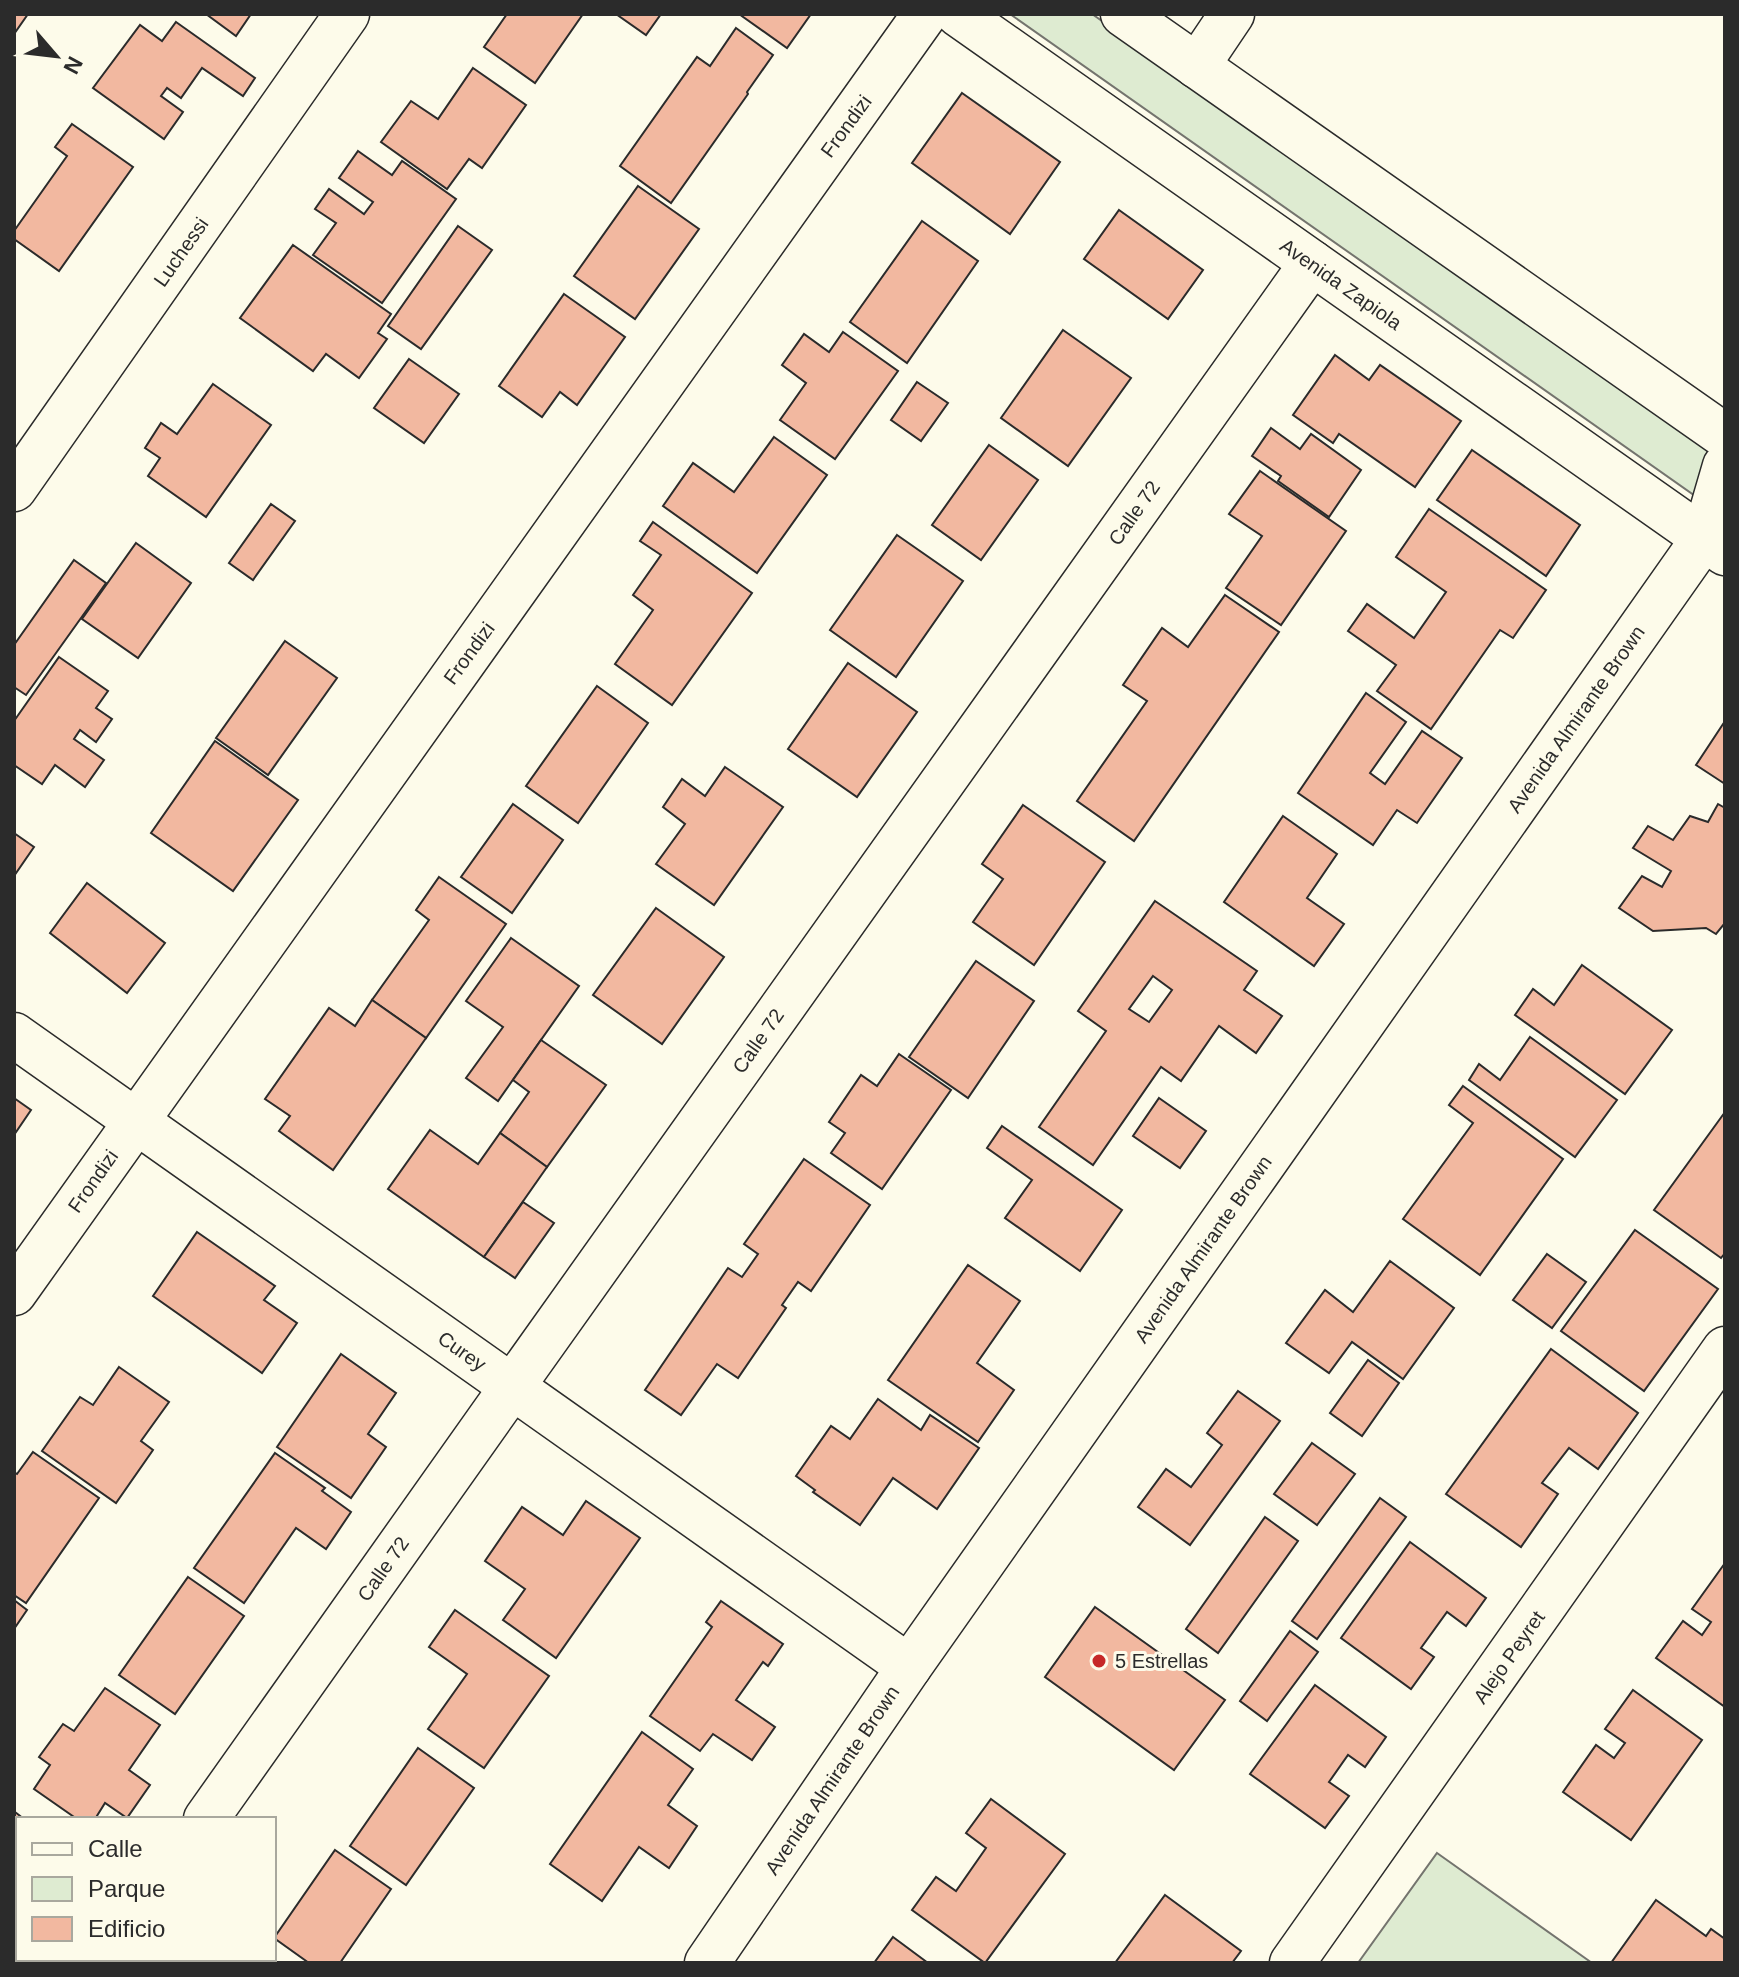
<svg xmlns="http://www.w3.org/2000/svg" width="1739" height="1977" font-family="Arial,sans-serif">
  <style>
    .green { fill: #deebd1; stroke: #74746e; stroke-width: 2 }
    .building { fill: #f2b8a0; stroke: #2b2b2b; stroke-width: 2; fill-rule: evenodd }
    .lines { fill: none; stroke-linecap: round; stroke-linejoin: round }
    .minor-casing { stroke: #2b2b2b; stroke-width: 47 }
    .secondary-casing { stroke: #2b2b2b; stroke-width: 47 }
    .minor { stroke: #fdfbea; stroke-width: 44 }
    .secondary { stroke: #fdfbea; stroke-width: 44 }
    .poi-dot { fill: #c62828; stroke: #fdfbea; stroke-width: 3 }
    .labels { text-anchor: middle; stroke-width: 6; stroke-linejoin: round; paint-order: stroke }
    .street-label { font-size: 20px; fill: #2b2b2b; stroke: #fdfbea }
    .poi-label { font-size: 20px; fill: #2b2b2b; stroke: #fdfbea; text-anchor: start }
  </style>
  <rect width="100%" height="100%" fill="#fdfbea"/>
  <g class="green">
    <path d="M1010,14H1092L1725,460V517Z"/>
    <path d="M1437,1853L1592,1963H1358Z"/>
  </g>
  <g class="building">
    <path d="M14,14H28L14,34Z"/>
    <path d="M206,14H251L236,36Z"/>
    <path d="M507,14H583L535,83L484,47Z"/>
    <path d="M616,14H661L646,35Z"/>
    <path d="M739,14H811L787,48Z"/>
    <path d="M176,22L255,78L243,96L202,68L181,98L167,88L161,96L183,112L164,139L93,88L140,25L162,41Z"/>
    <path d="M736,28L773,55L747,92L748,94L671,203L620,166L697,57L710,66Z"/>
    <path d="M473,68L526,105L482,168L469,159L447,189L381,142L411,101L438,119Z"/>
    <path d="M962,93L1060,162L1010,234L912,163Z"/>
    <path d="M72,124L133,167L59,271L14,239V231L67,156L55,147Z"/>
    <path d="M358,151L392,175L402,161L456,199L382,303L313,255L336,223L315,209L329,189L364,214L373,202L339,178Z"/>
    <path d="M638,186L699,229L635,319L574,276Z"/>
    <path d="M1119,210L1203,270L1168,319L1084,259Z"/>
    <path d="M922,221L978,261L907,363L850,322Z"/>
    <path d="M458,226L492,250L421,349L388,326Z"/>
    <path d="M293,245L391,314L378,333L387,339L359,378L326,354L313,371L240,318Z"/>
    <path d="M564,294L625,337L577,405L560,392L542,417L499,386Z"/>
    <path d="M1063,330L1131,378L1068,466L1001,418Z"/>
    <path d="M843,332L898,371L835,459L780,420L806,383L782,365L804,334L829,352Z"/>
    <path d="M1335,355L1369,380L1380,365L1461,421L1415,487L1339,434L1333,443L1293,415Z"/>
    <path d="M409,359L459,394L424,443L374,408Z"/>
    <path d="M917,382L948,403L921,441L891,420Z"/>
    <path d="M213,384L271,425L206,517L148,476L160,458L145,448L161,423L177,434Z"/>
    <path d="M1271,428L1300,449L1311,434L1361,470L1329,517L1278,481L1281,476L1252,456Z"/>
    <path d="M774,437L827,475L757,573L663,506L693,463L734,492Z"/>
    <path d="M989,445L1038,480L981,560L932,525Z"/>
    <path d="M1472,450L1580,525L1546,576L1437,500Z"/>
    <path d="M1260,471L1346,531L1281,625L1226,588L1262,536L1229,514Z"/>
    <path d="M271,504L295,521L253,580L229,563Z"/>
    <path d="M1429,509L1546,590L1513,638L1500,630L1431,729L1377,691L1396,665L1348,631L1367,604L1414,638L1446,592L1396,557Z"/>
    <path d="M653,522L752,593L672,705L615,664L653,610L633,595L661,555L640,541Z"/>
    <path d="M897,535L963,581L896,677L830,630Z"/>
    <path d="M136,543L191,583L138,658L82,619Z"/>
    <path d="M74,560L106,583L26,695L14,687V645Z"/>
    <path d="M1225,595L1279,632L1134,841L1077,801L1147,701L1123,685L1162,628L1188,647Z"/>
    <path d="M285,641L337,678L268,775L216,738Z"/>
    <path d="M59,657L108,691L96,708L112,719L96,742L80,730L74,739L104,760L85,787L55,765L42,784L14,765V721Z"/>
    <path d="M848,663L917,712L857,797L788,749Z"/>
    <path d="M597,686L648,723L578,823L526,786Z"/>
    <path d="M1366,693L1406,722L1370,773L1385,784L1422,731L1462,758L1417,823L1397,810L1373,845L1298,793Z"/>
    <path d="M1725,721V784L1696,765Z"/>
    <path d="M215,741L298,800L233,891L151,833Z"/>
    <path d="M725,767L783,807L714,905L656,864L685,824L663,807L682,779L705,796Z"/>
    <path d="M513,804L563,840L512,913L461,877Z"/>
    <path d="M1718,804L1725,808V923L1716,934L1706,928L1653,931L1619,908L1642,876L1662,887L1671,871L1633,848L1648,826L1673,840L1690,816L1708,822Z"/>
    <path d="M1023,805L1105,862L1034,965L973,922L1003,879L982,864Z"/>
    <path d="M1283,816L1337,854L1307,898L1344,924L1314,966L1224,902Z"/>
    <path d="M14,833L34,847L14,876Z"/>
    <path d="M439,877L506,924L426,1038L372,1000L429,920L416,910Z"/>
    <path d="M87,883L165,943L127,993L50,933Z"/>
    <path d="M1155,901L1257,971L1244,990L1282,1016L1256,1053L1219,1026L1181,1081L1161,1067L1093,1165L1039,1127L1106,1031L1078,1011ZM1153,976L1172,990L1149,1022L1129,1009Z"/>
    <path d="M656,908L724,957L662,1044L593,995Z"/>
    <path d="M511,938L579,986L498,1101L466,1078L503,1027L466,1001Z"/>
    <path d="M976,961L1034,1001L968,1098L909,1057Z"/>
    <path d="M1582,965L1672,1030L1625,1094L1515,1015L1533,989L1554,1005Z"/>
    <path d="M372,1000L426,1038L333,1170L279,1131L290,1116L265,1099L329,1008L355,1026Z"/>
    <path d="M1530,1037L1617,1100L1575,1157L1469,1080L1479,1064L1500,1080Z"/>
    <path d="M541,1040L606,1085L547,1167L500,1133L529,1092L513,1080Z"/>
    <path d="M899,1054L951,1090L882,1189L831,1153L845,1133L829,1122L861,1075L877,1086Z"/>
    <path d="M1463,1086L1563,1159L1480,1275L1403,1219L1473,1123L1449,1105Z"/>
    <path d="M14,1098L31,1110L14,1135Z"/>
    <path d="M1159,1098L1206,1131L1180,1168L1133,1136Z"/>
    <path d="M1725,1112V1253L1721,1258L1654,1210Z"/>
    <path d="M1002,1126L1122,1210L1080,1271L1005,1218L1032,1180L987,1148Z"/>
    <path d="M430,1130L478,1164L500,1133L547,1167L484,1257L388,1189Z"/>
    <path d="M804,1159L870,1205L811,1291L798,1282L782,1305L786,1308L738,1378L717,1364L681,1415L645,1390L728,1268L742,1277L758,1254L744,1244Z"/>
    <path d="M523,1202L554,1223L515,1278L484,1257Z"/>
    <path d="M1635,1230L1718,1289L1644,1391L1561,1331Z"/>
    <path d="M197,1232L275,1286L264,1300L297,1323L262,1373L153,1296Z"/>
    <path d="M1547,1254L1586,1282L1552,1328L1513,1300Z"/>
    <path d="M1390,1261L1454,1308L1403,1379L1352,1342L1329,1373L1286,1343L1325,1290L1353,1312Z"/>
    <path d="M968,1265L1020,1301L977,1363L1014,1390L978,1442L888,1380Z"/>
    <path d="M1551,1349L1638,1413L1598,1469L1569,1448L1542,1483L1558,1494L1521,1547L1446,1494Z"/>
    <path d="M341,1354L396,1393L368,1434L386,1447L351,1498L277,1447Z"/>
    <path d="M1368,1360L1399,1383L1362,1436L1330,1413Z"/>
    <path d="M119,1367L169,1402L141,1441L153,1450L116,1503L42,1451L80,1397L93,1405Z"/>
    <path d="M1238,1391L1280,1421L1190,1545L1138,1507L1166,1469L1191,1487L1222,1445L1207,1433Z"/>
    <path d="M878,1399L921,1430L930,1415L979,1448L937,1509L893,1478L860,1525L813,1492L815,1490L796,1476L831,1426L850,1439Z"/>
    <path d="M1312,1443L1355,1474L1317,1525L1274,1494Z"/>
    <path d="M33,1452L99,1498L26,1603L14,1595V1472L17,1474Z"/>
    <path d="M275,1453L325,1488L322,1491L351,1512L326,1549L296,1528L244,1603L194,1568Z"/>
    <path d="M1380,1498L1406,1517L1317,1639L1292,1621Z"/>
    <path d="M586,1501L640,1538L556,1658L503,1620L525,1589L485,1561L522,1507L563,1535Z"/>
    <path d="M1265,1517L1298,1541L1218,1653L1186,1629Z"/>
    <path d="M1410,1542L1486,1598L1466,1626L1447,1612L1421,1648L1434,1657L1411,1689L1341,1638Z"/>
    <path d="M1725,1563V1707L1656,1658L1683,1621L1702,1635L1711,1622L1692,1609Z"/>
    <path d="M188,1577L244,1616L175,1714L119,1675Z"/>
    <path d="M14,1600L27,1610L14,1629Z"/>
    <path d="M721,1601L783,1644L768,1666L763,1662L736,1700L775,1727L752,1760L713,1734L700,1751L650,1716L712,1627L706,1622Z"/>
    <path d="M1095,1607L1225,1700L1174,1770L1045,1677Z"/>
    <path d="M455,1610L549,1676L484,1768L428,1729L467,1674L429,1647Z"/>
    <path d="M1290,1631L1318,1652L1267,1721L1240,1701Z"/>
    <path d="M1315,1685L1386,1737L1365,1767L1348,1755L1329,1782L1349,1796L1325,1828L1250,1774Z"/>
    <path d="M105,1688L160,1725L129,1770L150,1785L127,1818L105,1803L95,1819H77L34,1789L50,1765L39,1757L63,1724L74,1731Z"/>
    <path d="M1633,1690L1702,1740L1631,1840L1563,1792L1596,1745L1614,1758L1625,1743L1605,1729Z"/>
    <path d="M642,1732L693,1769L668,1805L697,1826L669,1868L639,1847L602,1901L550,1864Z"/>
    <path d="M418,1748L474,1788L406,1885L350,1846Z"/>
    <path d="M991,1799L1065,1854L985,1963L912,1910L936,1877L956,1891L986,1848L966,1833Z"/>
    <path d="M15,1812L24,1819H18V1959H23L20,1963L14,1962Z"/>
    <path d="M335,1850L391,1889L340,1963H309L274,1938Z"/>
    <path d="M1165,1895L1241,1951L1232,1963H1115Z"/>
    <path d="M1656,1900L1706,1936L1711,1929L1725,1939V1963H1611Z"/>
    <path d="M893,1937L928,1963H874Z"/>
  </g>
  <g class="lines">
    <g class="minor-casing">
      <g id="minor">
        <path d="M1197,66L1232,14"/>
        <path d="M14,489L347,14"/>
        <path d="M14,1035L909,1667"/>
        <path d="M14,1293L925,14"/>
        <path d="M206,1819L512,1387L1312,263"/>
        <path d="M104,1963L107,1959"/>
        <path d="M1292,1963L1725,1349"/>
      </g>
    </g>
    <g class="secondary-casing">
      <g id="secondary">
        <path d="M958,14L1725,553"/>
        <path d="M1123,14L1725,436"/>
        <path d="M707,1963L909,1667L1704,538L1725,466"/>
      </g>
    </g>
    <use href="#minor" class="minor"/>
    <use href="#secondary" class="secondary"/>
  </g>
  <circle class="poi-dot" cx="1099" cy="1661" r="8"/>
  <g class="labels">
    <g class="street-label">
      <text transform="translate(846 126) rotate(-54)" y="7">Frondizi</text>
      <text transform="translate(181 252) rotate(-55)" y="7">Luchessi</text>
      <text transform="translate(1341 284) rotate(35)" y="7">Avenida Zapiola</text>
      <text transform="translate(1134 513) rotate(-55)" y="7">Calle 72</text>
      <text transform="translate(469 653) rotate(-54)" y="7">Frondizi</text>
      <text transform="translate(1576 719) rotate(-55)" y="7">Avenida Almirante Brown</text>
      <text transform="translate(758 1041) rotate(-55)" y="7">Calle 72</text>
      <text transform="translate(93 1181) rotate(-55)" y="7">Frondizi</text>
      <text transform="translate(1203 1249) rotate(-55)" y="7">Avenida Almirante Brown</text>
      <text transform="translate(462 1351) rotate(35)" y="7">Curey</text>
      <text transform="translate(383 1569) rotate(-55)" y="7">Calle 72</text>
      <text transform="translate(1509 1657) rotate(-55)" y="7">Alejo Peyret</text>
      <text transform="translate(832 1780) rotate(-56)" y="7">Avenida Almirante Brown</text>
    </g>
    <g class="poi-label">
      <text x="1115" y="1668">5 Estrellas</text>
    </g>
  </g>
  <rect width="1739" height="1977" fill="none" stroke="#2b2b2b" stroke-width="32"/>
  <rect x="16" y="1817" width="260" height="144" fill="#fdfbea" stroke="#a9a89e" stroke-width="2"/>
  <rect x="32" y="1843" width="40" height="12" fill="#fdfbea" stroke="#a9a89e" stroke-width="2"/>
  <text x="88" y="1857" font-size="24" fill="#2b2b2b">Calle</text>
  <rect x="32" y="1877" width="40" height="24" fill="#deebd1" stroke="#a9a89e" stroke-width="2"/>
  <text x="88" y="1897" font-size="24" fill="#2b2b2b">Parque</text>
  <rect x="32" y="1917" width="40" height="24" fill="#f2b8a0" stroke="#a9a89e" stroke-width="2"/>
  <text x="88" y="1937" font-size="24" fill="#2b2b2b">Edificio</text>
  <g transform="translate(56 56) rotate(118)" stroke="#fdfbea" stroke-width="6" paint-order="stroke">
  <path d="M0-6L14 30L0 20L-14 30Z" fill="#2b2b2b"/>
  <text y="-12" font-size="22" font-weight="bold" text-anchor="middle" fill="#2b2b2b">N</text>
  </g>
</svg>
